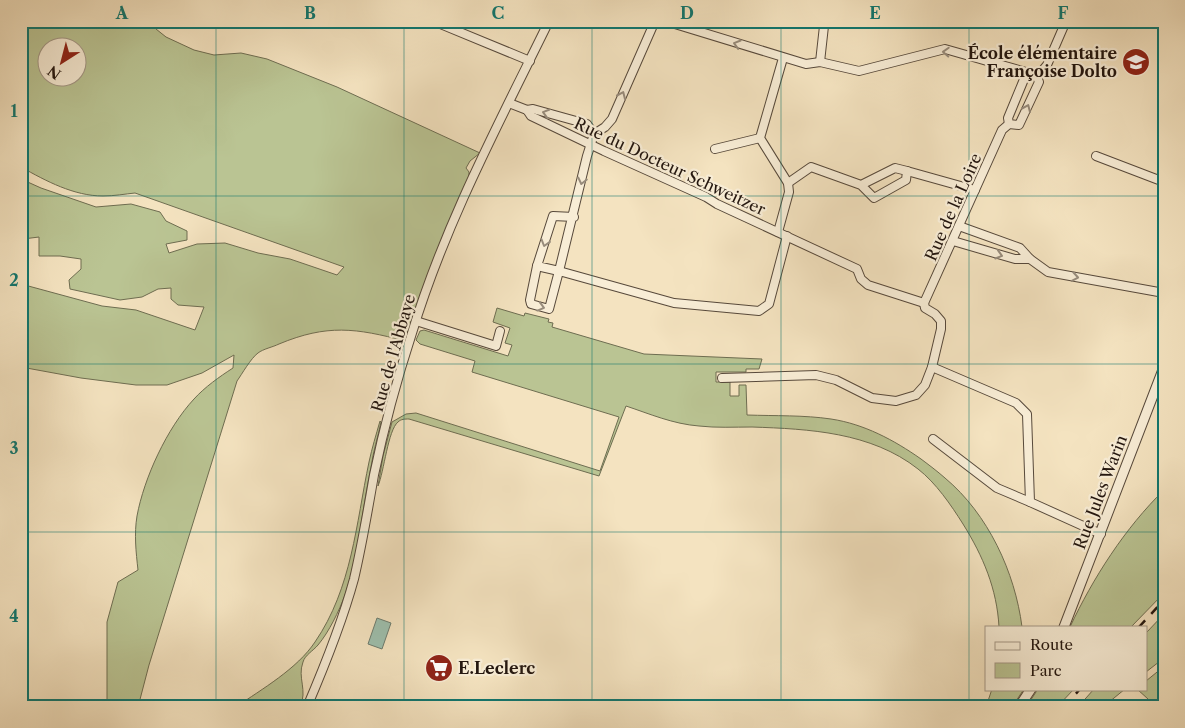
<svg xmlns="http://www.w3.org/2000/svg" width="1185" height="728" font-family="'Libre Caslon Text',serif">
  <style>
    .green { fill: #bac493; stroke: #6e6d51; fill-rule: evenodd }
    .water { fill: #9dbfad; stroke: #6c7b6e }
    .lines { fill: none; stroke-linecap: round; stroke-linejoin: round }
    .minor-casing { stroke: #57493b; stroke-width: 10 }
    .tertiary-casing { stroke: #57493b; stroke-width: 11 }
    .minor { stroke: #f8edd6; stroke-width: 8 }
    .tertiary { stroke: #f8edd6; stroke-width: 9 }
    .rail { stroke: #23160f; stroke-width: 2.5; stroke-dasharray: 9 9; stroke-linecap: butt }
    .oneway { stroke: #988c7c }
    .grid { fill: none; stroke: #0f766e; stroke-width: 1; stroke-opacity: 0.55 }
    .labels { text-anchor: middle; stroke-width: 4.5; stroke-linejoin: round; paint-order: stroke }
    .poi-label { font-size: 16px; font-weight: bold; fill: #23160f; stroke: #f8edd6; text-anchor: end }
    .street-label { font-size: 16px; fill: #23160f; stroke: #f8edd6 }
    .neatline { fill: none; stroke: #0f766e; stroke-width: 2 }
    .grid-label { font-size: 16px; text-anchor: middle; font-weight: bold; fill: #0f766e }
  </style>
  <rect width="100%" height="100%" fill="#f4e3c0"/>
  <filter id="stains"><feTurbulence type="fractalNoise" baseFrequency=".004" numOctaves="4"/><feColorMatrix values="0 0 0 0 .2 0 0 0 0 .09 0 0 0 0 .02 0 0 0 .5 -.17"/></filter>
  <radialGradient id="worn" r=".72"><stop offset=".6" stop-color="#630" stop-opacity="0"/><stop offset="1" stop-color="#630" stop-opacity=".3"/></radialGradient>
  <g class="green">
    <path d="M21,21H161L156,29L166,37L194,50L214,55L241,53L267,59L337,87L480,153L470,161L466,168L469,172V177C445,231 422,284 405,341C356,328 327,324 279,344C273,347 263,349 258,353C251,358 242,374 237,381L149,665L138,707H106L107,703V622L118,582L138,570C136,552 134,534 137,516C144,478 167,428 194,399C205,387 219,377 233,368L234,355L202,373L167,385H136L81,378L21,367V284L102,306L136,310L195,330L204,307L178,305L171,299V288L158,289L142,297L120,300L70,289L69,280L81,269V259L60,256H39V237L23,239L27,253L21,255V179L41,188L96,207L131,204L160,212L166,221L187,231V240L166,244L169,253L197,244L225,243L258,253L290,259L337,275L344,267L135,193C125,194 114,196 103,196C74,196 46,181 21,167V150H27L24,144H21ZM48,48H78V78H48Z"/>
    <path d="M497,308L524,316L525,313L549,319L548,322L553,323L552,327L644,354L762,359L759,369H746V372H716V382H730V396H739V385H746L747,415C775,416 804,415 831,419C864,424 894,440 921,459C929,465 937,471 945,478C988,514 1015,572 1022,627H999C997,589 983,556 963,524C951,505 936,483 918,469C871,432 809,429 752,427C734,427 716,428 699,426C673,424 650,414 626,406L599,476L409,419C405,419 401,419 398,422C388,430 384,472 378,486L383,456L392,422L406,414L416,413L600,471L619,417L472,372L475,361L420,344L416,340L420,331L424,330L508,356L512,345L505,343L510,328L493,322Z"/>
    <path d="M380,421L381,422C378,437 373,452 371,467C362,509 359,553 345,595C339,611 329,632 318,645C313,651 305,655 303,662C297,678 308,690 300,707H236C262,689 297,669 315,642C352,588 356,524 369,462C372,448 376,435 380,421Z"/>
    <path d="M1164,490V593L1131,627H1070C1093,578 1125,528 1164,490Z"/>
    <path d="M1164,614V658L1146,672V633Z"/>
    <path d="M1162,668H1164V707H1145L1148,699L1137,689H1146V681Z"/>
    <path d="M992,689H1024L1012,707H986Z"/>
    <path d="M1038,689H1074L1057,707H1026Z"/>
    <path d="M1094,689H1125L1103,707H1078Z"/>
  </g>
  <path class="water" d="M377,618L391,623L382,649L368,644Z"/>
  <g class="lines">
    <g class="minor-casing">
      <g id="minor">
        <path d="M433,21L530,61"/>
        <path d="M665,21L806,64L820,62L859,71L945,49L1033,74L1037,77L1039,82L1019,125L1009,124L1008,118L1027,72"/>
        <path d="M820,62L824,26L826,21"/>
        <path d="M1037,77L1047,65L1066,21"/>
        <path d="M509,103L527,110L531,116L604,151L706,197L717,204L857,269L861,279L868,285L924,303"/>
        <path d="M527,110L533,109L587,124L594,134"/>
        <path d="M715,149L760,138"/>
        <path d="M1096,156L1164,182"/>
        <path d="M907,171L975,190"/>
        <path d="M788,183L811,167L861,185L895,168L907,171L906,180L874,198L861,185"/>
        <path d="M574,217L553,216L537,266L559,271L587,156L594,134L605,127L612,119L655,21"/>
        <path d="M778,232L789,192L788,183L760,138L783,58"/>
        <path d="M953,241L1015,259H1030L1020,248L959,226"/>
        <path d="M1030,259L1048,272L1164,293"/>
        <path d="M537,266L530,300L531,304L549,309L559,271L674,303L759,311L769,304L787,236"/>
        <path d="M924,303L1002,130L1009,124"/>
        <path d="M416,321L496,346L500,331"/>
        <path d="M932,367L1016,403L1027,414L1030,502L1101,534"/>
        <path d="M722,378L816,375L836,380L872,398L896,401L916,395L925,385L932,367L941,329V321L935,314L925,308L924,303"/>
        <path d="M933,439L997,488L1030,502"/>
        <path d="M307,707C325,665 342,623 354,579C362,545 368,510 374,475C384,427 397,379 412,333C445,224 499,123 549,21"/>
      </g>
    </g>
    <g class="tertiary-casing">
      <g id="tertiary">
        <path d="M1064,627L1164,367"/>
        <path d="M1019,707L1031,689"/>
      </g>
    </g>
    <use href="#minor" class="minor"/>
    <use href="#tertiary" class="tertiary"/>
    <g class="rail">
      <path d="M1139,627L1164,600"/>
      <path d="M1064,707L1080,689"/>
    </g>
  </g>
  <defs><path id="oneway-chevron" d="M-2-3.5L2.5 0L-2 3.5" fill="none" stroke-width="1.6" stroke-linecap="round" stroke-linejoin="round" transform="scale(1.25)"/></defs>
  <g class="oneway">
    <use href="#oneway-chevron" transform="translate(737 44) rotate(-163)"/>
    <use href="#oneway-chevron" transform="translate(946 52) rotate(-177)"/>
    <use href="#oneway-chevron" transform="translate(622 95) rotate(-66)"/>
    <use href="#oneway-chevron" transform="translate(1027 108) rotate(-66)"/>
    <use href="#oneway-chevron" transform="translate(546 113) rotate(-164)"/>
    <use href="#oneway-chevron" transform="translate(582 181) rotate(103)"/>
    <use href="#oneway-chevron" transform="translate(545 243) rotate(107)"/>
    <use href="#oneway-chevron" transform="translate(999 255) rotate(17)"/>
    <use href="#oneway-chevron" transform="translate(1075 277) rotate(10)"/>
    <use href="#oneway-chevron" transform="translate(541 307) rotate(15)"/>
  </g>
  <path class="grid" d="M216,21V707M404,21V707M592,21V707M781,21V707M969,21V707M21,196H1164M21,364H1164M21,532H1164"/>
  <defs>
    <g id="school-disc" transform="scale(1.4375)"><circle r="9.5" fill="#8f2418" stroke="#f8edd6"/><path d="M0-5L7-2L0 1L-7-2ZM-4 1L0 2.5L4 1V4Q0 6-4 4Z" fill="#fff"/></g>
    <g id="supermarket-disc" transform="scale(1.4375)"><circle r="9.5" fill="#8f2418" stroke="#f8edd6"/><path d="M-6-5.5h2.5l.6 2H6L4.5 2H-2.5L-4.4-4H-6ZM-1.5 3.2a1.3 1.3 0 1 0 .1 0ZM3 3.2a1.3 1.3 0 1 0 .1 0Z" fill="#fff"/></g>
  </defs>
  <g fill-rule="evenodd">
    <use href="#school-disc" x="1136" y="62"/>
    <use href="#supermarket-disc" x="439" y="668"/>
  </g>
  <g class="labels">
    <g class="poi-label">
      <text x="1117" y="59">École élémentaire<tspan x="1117" dy="18">Françoise Dolto</tspan></text>
      <text x="458" y="674" text-anchor="start">E.Leclerc</text>
    </g>
    <g class="street-label">
      <text transform="translate(670 166) rotate(25)" y="6">Rue du Docteur Schweitzer</text>
      <text transform="translate(953 207) rotate(-66)" y="6">Rue de la Loire</text>
      <text transform="translate(393 353) rotate(-74)" y="6">Rue de l'Abbaye</text>
      <text transform="translate(1100 492) rotate(-69)" y="6">Rue Jules Warin</text>
    </g>
  </g>
  <rect width="1185" height="728" fill="none" stroke="#f4e3c0" stroke-width="55"/>
  <rect x="985" y="626" width="162" height="65" fill="#f8edd6" stroke="#a39786"/>
  <rect x="995" y="642" width="25" height="8" fill="#f8edd6" stroke="#a39786"/>
  <text x="1030" y="650" font-size="15" fill="#23160f">Route</text>
  <rect x="995" y="663" width="25" height="15" fill="#bac493" stroke="#a39786"/>
  <text x="1030" y="676" font-size="15" fill="#23160f">Parc</text>
  <g transform="translate(62 62) rotate(216)"><circle r="24" fill="#f8edd6" stroke="#a39786"/>
  <path d="M0-4L9 19L0 12L-9 19Z" fill="#8f2418"/>
  <text y="-8" font-size="14" font-weight="bold" text-anchor="middle" fill="#23160f">N</text>
  </g>
  <rect x="28" y="28" width="1130" height="672" class="neatline"/>
  <g class="grid-label">
    <text x="122" y="19">A</text>
    <text x="310" y="19">B</text>
    <text x="498" y="19">C</text>
    <text x="687" y="19">D</text>
    <text x="875" y="19">E</text>
    <text x="1063" y="19">F</text>
    <text x="14" y="117">1</text>
    <text x="14" y="286">2</text>
    <text x="14" y="454">3</text>
    <text x="14" y="622">4</text>
  </g>
  <rect width="100%" height="100%" filter="url(#stains)"/>
  <rect width="100%" height="100%" fill="url(#worn)"/>
</svg>
